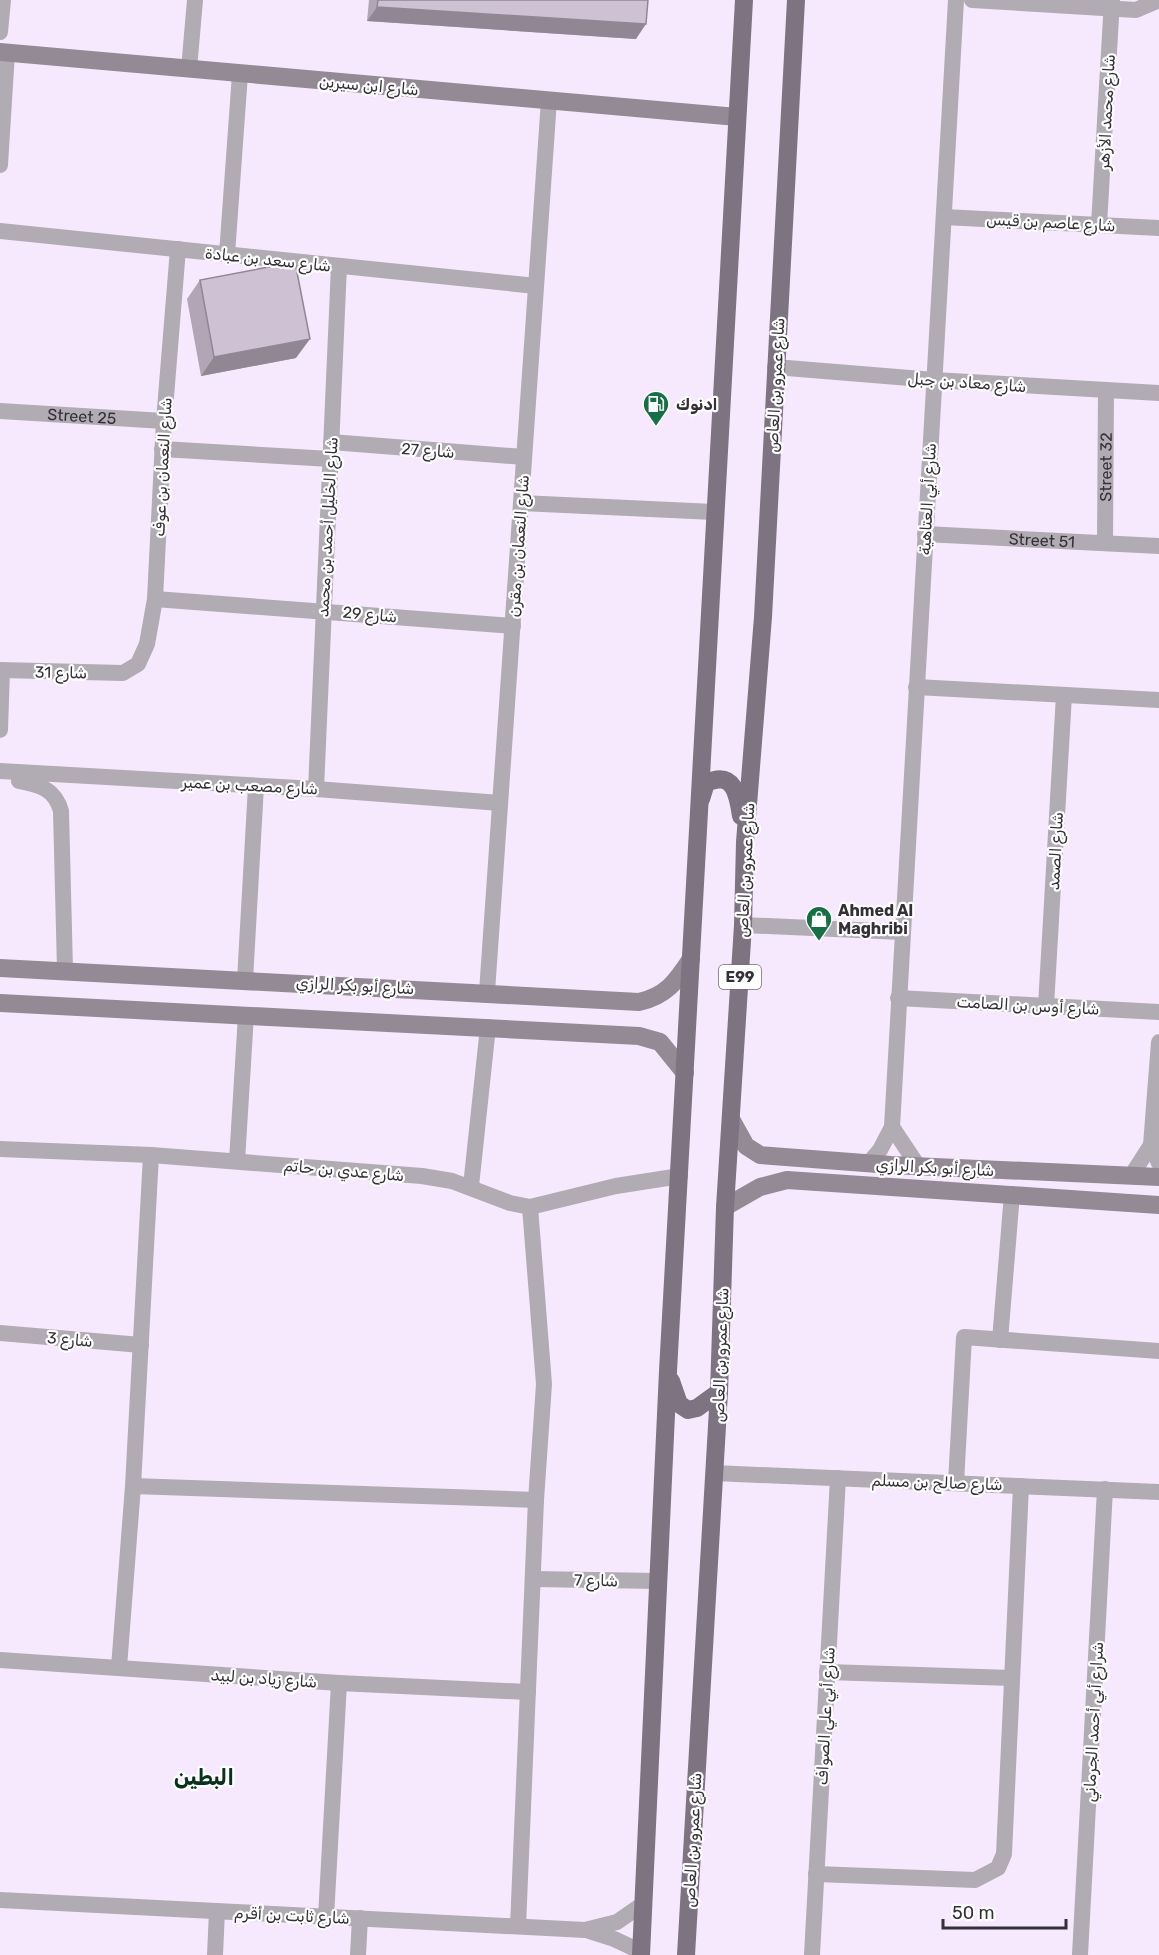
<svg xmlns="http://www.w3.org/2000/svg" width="1159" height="1955" font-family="Rubik,'Noto Sans Arabic',sans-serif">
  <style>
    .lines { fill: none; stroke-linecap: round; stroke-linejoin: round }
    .street { stroke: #b1abb3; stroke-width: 16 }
    .secondary { stroke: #938a96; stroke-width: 18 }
    .primary { stroke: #7d7381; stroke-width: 18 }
    .wall { fill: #b2a6b6 }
    .shaded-wall { fill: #918794 }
    .building { fill: #cfc1d4; stroke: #918794; stroke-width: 1.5 }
    .labels { text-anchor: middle; stroke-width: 4.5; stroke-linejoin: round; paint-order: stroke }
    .shield { fill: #fff; stroke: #726e73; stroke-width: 1.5 }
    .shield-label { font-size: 15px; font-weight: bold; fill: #353037 }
    .street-label { font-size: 16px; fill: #353037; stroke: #fff }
    .poi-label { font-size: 16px; font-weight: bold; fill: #353037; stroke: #fff; text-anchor: start }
    .district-label { font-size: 22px; font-weight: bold; fill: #07321c; stroke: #fff }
  </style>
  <rect width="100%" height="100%" fill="#f7e9fd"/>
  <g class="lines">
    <g class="street">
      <path d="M972,0L1136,10L1159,0"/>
      <path d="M0,32L3,0"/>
      <path d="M189,69L195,0"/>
      <path d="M0,165L7,53"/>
      <path d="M944,217L1159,228"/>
      <path d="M1099,225L1112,0"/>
      <path d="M0,231L536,286"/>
      <path d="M227,254L240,74"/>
      <path d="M775,367L934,380L1159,393"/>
      <path id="s1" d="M0,411L164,421"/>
      <path d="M331,442L524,457"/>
      <path d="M162,449L330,459"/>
      <path d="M521,503L714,512"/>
      <path id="s2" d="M925,534L1159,546"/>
      <path id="s3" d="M1105,543L1106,390"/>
      <path d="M155,599L513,626"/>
      <path d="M0,670L123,673L138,664L147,644L155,599L164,421L178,249"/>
      <path d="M916,687L1159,700"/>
      <path d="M0,730L2,670"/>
      <path d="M0,771L316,789L500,803"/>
      <path d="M19,781C40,785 55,789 61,811L65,970"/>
      <path d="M316,789L339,266"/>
      <path d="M743,925L902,932"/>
      <path d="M245,980L256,786"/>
      <path d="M487,992L549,100"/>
      <path d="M898,998L1159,1012"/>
      <path d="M1046,1006L1064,695"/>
      <path d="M1159,1042L1151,1145L1159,1163"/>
      <path d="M892,1127L918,1166"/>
      <path d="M0,1149L151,1155L422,1176L452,1181L510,1203L530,1207L616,1186L680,1176"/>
      <path d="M237,1161L246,1015"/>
      <path d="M868,1164L880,1150L892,1127L956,0"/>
      <path d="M1131,1176L1151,1145"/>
      <path d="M471,1186L488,1027"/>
      <path d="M0,1333L141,1345"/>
      <path d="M1000,1340L1012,1194"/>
      <path d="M714,1473L1159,1492"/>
      <path d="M956,1483L964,1337L1159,1351"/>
      <path d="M133,1486L536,1500"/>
      <path d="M533,1579L658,1581"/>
      <path d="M0,1660L339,1683L528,1692"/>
      <path d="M119,1667L133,1486L151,1155"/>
      <path d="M827,1672L1012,1678"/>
      <path d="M816,1874L975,1880L998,1868L1004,1854L1021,1486"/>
      <path d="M0,1900L585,1930L617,1922L643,1904"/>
      <path d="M326,1917L339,1683"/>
      <path d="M518,1926L536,1500L544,1384L530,1207"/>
      <path d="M589,1931L614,1939L642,1952"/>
      <path d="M215,1955L217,1911"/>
      <path d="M358,1955L360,1918"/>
      <path d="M812,1955L838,1478"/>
      <path d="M1080,1955L1105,1489"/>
    </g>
    <g class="secondary">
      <path d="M0,52L737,117"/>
      <path d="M0,968L639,1002C666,996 676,982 691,959"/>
      <path d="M0,1003L639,1036L660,1042L685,1073"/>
      <path d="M731,1119L746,1146L760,1155L891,1165L1159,1177"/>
      <path d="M725,1207L760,1187L787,1180L1159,1205"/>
    </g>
    <g class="primary">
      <path d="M701,799L706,783C734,770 738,795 741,816"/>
      <path d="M671,1381L679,1404L688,1410L697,1408L719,1392"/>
      <path d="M641,1955L668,1371L744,0"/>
      <path d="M686,1955L719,1392L725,1207L743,925L745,842L763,617L796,0"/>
    </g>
  </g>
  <g class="wall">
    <path d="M369,0H648L636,39L367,21Z"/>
    <path d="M200,280L296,358L201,376L187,299Z"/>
  </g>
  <g class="shaded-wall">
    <path d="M377,7L646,24L636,39L367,21Z"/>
    <path d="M310,339L296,358L201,376L214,357Z"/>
  </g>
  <g class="building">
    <path d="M378,0H648L646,24L377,7Z"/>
    <path d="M295,262L310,339L214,357L200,280Z"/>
  </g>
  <defs>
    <g id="fuel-pin" transform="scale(1.35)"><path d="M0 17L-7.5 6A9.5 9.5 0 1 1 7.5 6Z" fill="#157045" stroke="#fff"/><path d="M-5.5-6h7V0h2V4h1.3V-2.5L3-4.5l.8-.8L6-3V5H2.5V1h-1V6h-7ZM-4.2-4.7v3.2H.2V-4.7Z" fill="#fff"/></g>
    <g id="shop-pin" transform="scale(1.35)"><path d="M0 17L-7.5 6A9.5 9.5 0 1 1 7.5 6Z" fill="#157045" stroke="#fff"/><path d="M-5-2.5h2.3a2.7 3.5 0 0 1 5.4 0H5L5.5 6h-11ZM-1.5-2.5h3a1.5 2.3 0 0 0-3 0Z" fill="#fff"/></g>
  </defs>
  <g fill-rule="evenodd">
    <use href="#fuel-pin" x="656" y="404"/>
    <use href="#shop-pin" x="819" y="919"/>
  </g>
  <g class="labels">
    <rect class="shield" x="719" y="965" width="42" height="24" rx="4.5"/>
    <g class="shield-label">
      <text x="740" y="982">E99</text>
    </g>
    <g class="street-label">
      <text transform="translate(369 85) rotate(5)" y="6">شارع ابن سيرين</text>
      <text transform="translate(1106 112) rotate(-87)" y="6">شارع محمد اﻷزهر</text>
      <text transform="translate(1051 222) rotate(3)" y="6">شارع عاصم بن قيس</text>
      <text transform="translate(268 259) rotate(6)" y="6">شارع سعد بن عبادة</text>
      <text transform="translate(967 382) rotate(4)" y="6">شارع معاد بن جبل</text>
      <text transform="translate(775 385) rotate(-87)" y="6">شارع عمرو بن العاص</text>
      <text dy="6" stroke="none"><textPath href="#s1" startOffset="82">Street 25</textPath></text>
      <text transform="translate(428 450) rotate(4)" y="6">شارع 27</text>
      <text dy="6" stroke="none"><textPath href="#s3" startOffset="76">Street 32</textPath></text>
      <text transform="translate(162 467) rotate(-87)" y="6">شارع النعمان بن عوف</text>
      <text transform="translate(927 499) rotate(-87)" y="6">شارع أبي العتاهية</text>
      <text transform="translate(327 527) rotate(-87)" y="6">شارع الخليل أحمد بن محمد</text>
      <text dy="6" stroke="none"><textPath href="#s2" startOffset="117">Street 51</textPath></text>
      <text transform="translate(518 546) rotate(-86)" y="6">شارع النعمان بن مقرن</text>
      <text transform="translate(370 614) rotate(5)" y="6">شارع 29</text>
      <text transform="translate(61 672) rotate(1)" y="6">شارع 31</text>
      <text transform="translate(250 785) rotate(3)" y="6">شارع مصعب بن عمير</text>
      <text transform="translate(1055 851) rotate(-87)" y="6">شارع الصمد</text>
      <text transform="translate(745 870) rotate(-87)" y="6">شارع عمرو بن العاص</text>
      <text transform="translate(355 985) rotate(3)" y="6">شارع أبو بكر الرازي</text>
      <text transform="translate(1028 1005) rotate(3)" y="6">شارع أوس بن الصامت</text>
      <text transform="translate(935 1167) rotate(3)" y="6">شارع أبو بكر الرازي</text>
      <text transform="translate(344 1170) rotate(5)" y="6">شارع عدي بن حاتم</text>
      <text transform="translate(70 1339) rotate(5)" y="6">شارع 3</text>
      <text transform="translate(720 1355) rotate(-88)" y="6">شارع عمرو بن العاص</text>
      <text transform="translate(937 1482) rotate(2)" y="6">شارع صالح بن مسلم</text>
      <text transform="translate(596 1580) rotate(1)" y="6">شارع 7</text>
      <text transform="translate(264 1678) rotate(4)" y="6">شارع زياد بن لبيد</text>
      <text transform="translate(825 1716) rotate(-87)" y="6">شارع أبي علي الصواف</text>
      <text transform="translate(1093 1722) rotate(-87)" y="6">شرارع أبي أحمد الجرماني</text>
      <text transform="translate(692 1840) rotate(-87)" y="6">شارع عمرو بن العاص</text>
      <text transform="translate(292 1915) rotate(3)" y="6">شارع ثابت بن أقرم</text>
    </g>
    <g class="poi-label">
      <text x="676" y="410">ادنوك</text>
      <text x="838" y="916">Ahmed Al<tspan x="838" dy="18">Maghribi</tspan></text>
    </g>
    <g class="district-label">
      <text x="204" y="1785">البطين</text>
    </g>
  </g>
  <path d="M943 1919v9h123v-9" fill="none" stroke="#353037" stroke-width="3"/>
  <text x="952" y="1919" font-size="18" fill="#353037" stroke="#ffffff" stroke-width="4.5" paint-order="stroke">50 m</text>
</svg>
